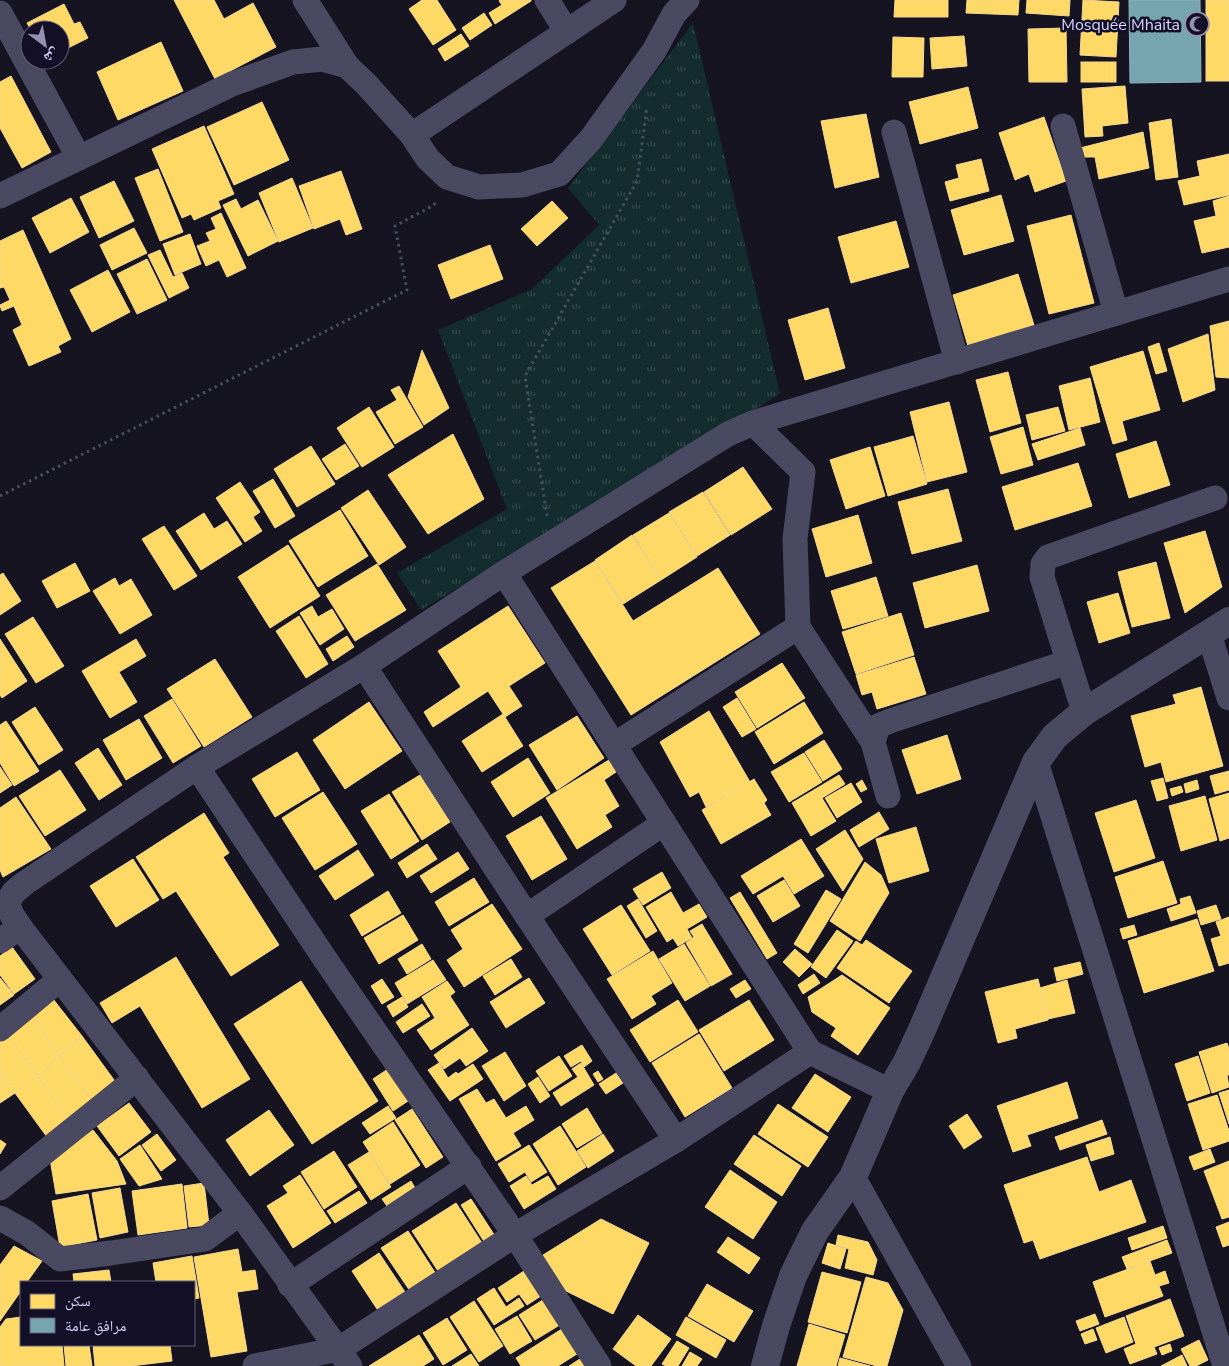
<svg xmlns="http://www.w3.org/2000/svg" width="1229" height="1366" font-family="'Nunito Sans','Noto Naskh Arabic',sans-serif">
  <style>
    .grass { fill: url(#grass-tufts) }
    .homes { fill: #ffd966; stroke: #f4d894 }
    .public { fill: #76a5af; stroke: #94b3c7 }
    .lines { fill: none; stroke-linecap: round; stroke-linejoin: round }
    .path { stroke: #44505f; stroke-width: 3; stroke-dasharray: 2.5 4; stroke-linecap: butt }
    .minor { stroke: #4a4962; stroke-width: 25 }
    .tertiary { stroke: #4a4962; stroke-width: 28 }
    .labels { text-anchor: middle; stroke-width: 5; stroke-linejoin: round; paint-order: stroke }
    .poi-label { font-size: 16px; fill: #d9d4ff; stroke: #130f26; text-anchor: end }
  </style>
  <defs>
    <pattern id="grass-tufts" width="24" height="20" patternUnits="userSpaceOnUse" patternTransform="scale(1.25)"><rect width="24" height="20" fill="#132c2d"/><path d="M3 7l-1-3M5 7V3M7 7l1-3M15 17l-1-3M17 17v-4M19 17l1-3" fill="none" stroke="#354a4c"/></pattern>
  </defs>
  <rect width="100%" height="100%" fill="#161421"/>
  <path class="grass" d="M693,23L780,394L421,610L397,573L507,509L438,330L532,289L599,225L568,188Z"/>
  <g class="homes">
    <path d="M174,0H214L224,19L253,3L276,47L215,79Z"/>
    <path d="M422,0H437L456,30L433,45L409,9Z"/>
    <path d="M500,0H531V1L495,24L489,13L502,5L499,1Z"/>
    <path d="M895,0H948V17H894Z"/>
    <path d="M967,0H1019L1018,15L966,13Z"/>
    <path d="M1027,0H1070L1069,16L1026,13Z"/>
    <path d="M1083,0L1119,2L1116,57L1080,55Z"/>
    <rect x="1206" y="0" width="23" height="81"/>
    <path d="M64,4L74,24L80,22L88,38L60,52V30H31L27,23Z"/>
    <path d="M484,13L492,25L470,40L462,28Z"/>
    <path d="M1066,28L1067,82H1029L1028,29Z"/>
    <path d="M461,34L469,46L445,61L438,49Z"/>
    <path d="M964,36L967,66L932,69L930,38Z"/>
    <path d="M893,37L924,38L923,77H892Z"/>
    <path d="M161,42L183,91L118,120L97,72Z"/>
    <rect x="1081" y="62" width="35" height="20"/>
    <path d="M11,76L51,152L22,168L0,128V82Z"/>
    <path d="M1125,86L1128,123L1102,126L1103,136L1085,137L1082,89Z"/>
    <path d="M968,87L978,128L920,144L909,102Z"/>
    <path d="M262,102L289,160L234,185L207,127Z"/>
    <path d="M866,114L879,177L835,188L821,121Z"/>
    <path d="M1044,117L1066,181L1035,192L1029,174L1015,180L999,133Z"/>
    <path d="M1171,119L1178,177L1156,180L1149,123Z"/>
    <path d="M204,126L234,194L218,201L221,208L194,220L191,214L182,218L152,149Z"/>
    <path d="M1143,132L1149,168L1099,179L1095,157H1083L1080,148Z"/>
    <path d="M1229,154V195L1184,205L1178,181L1200,176L1197,161Z"/>
    <path d="M981,159L989,191L950,201L945,182L959,178L956,165Z"/>
    <path d="M158,169L183,232L160,241L135,178Z"/>
    <path d="M341,171L362,229L346,235L340,219L314,229L299,186Z"/>
    <path d="M292,178L313,228L279,242L259,193Z"/>
    <path d="M114,181L134,221L99,238L80,197Z"/>
    <path d="M1001,195L1014,241L964,255L951,210Z"/>
    <path d="M1229,196V247L1202,253L1194,221L1216,216L1213,201Z"/>
    <path d="M71,198L89,232L50,253L32,218Z"/>
    <path d="M236,199L241,209L258,200L278,241L248,256L223,205Z"/>
    <path d="M552,201L568,218L537,246L521,229Z"/>
    <path d="M221,213L246,268L227,277L219,260L206,266L197,246L210,241L206,233L216,229L211,218Z"/>
    <path d="M1071,215L1094,303L1049,314L1027,226Z"/>
    <path d="M896,221L909,267L851,283L838,237Z"/>
    <path d="M134,228L147,253L112,270L100,245Z"/>
    <path d="M23,230L71,339L58,346L61,352L29,366L13,330L22,325L14,306L2,311L0,306V305L10,300L4,287L0,288V241Z"/>
    <path d="M190,234L201,264L175,275L163,244Z"/>
    <path d="M490,245L503,279L451,299L438,265Z"/>
    <path d="M160,250L173,277L182,273L189,288L169,298L148,255Z"/>
    <path d="M147,259L167,300L137,314L117,274Z"/>
    <path d="M108,270L130,312L92,332L70,290Z"/>
    <path d="M1018,274L1034,325L968,346L953,295Z"/>
    <path d="M828,308L845,368L805,380L788,320Z"/>
    <path d="M1229,321V378L1216,377L1210,326Z"/>
    <path d="M1208,334L1215,390L1183,402L1168,349Z"/>
    <path d="M1159,343L1167,371L1156,374L1148,347Z"/>
    <path d="M422,350L449,408L424,425L408,397Z"/>
    <path d="M1143,351L1160,410L1122,421L1127,440L1113,444L1090,367Z"/>
    <path d="M1008,372L1021,423L990,432L976,380Z"/>
    <path d="M1090,378L1100,422L1069,430L1059,386Z"/>
    <path d="M399,386L423,427L395,444L376,412L397,400L391,390Z"/>
    <path d="M949,402L967,472L927,482L910,412Z"/>
    <path d="M369,407L394,447L362,467L337,428Z"/>
    <path d="M1058,407L1065,431L1032,440L1026,415Z"/>
    <path d="M1023,427L1033,465L1001,474L990,437Z"/>
    <path d="M1080,428L1085,445L1038,460L1032,444Z"/>
    <path d="M453,434L484,499L428,534L388,475Z"/>
    <path d="M913,436L927,484L888,496L874,447Z"/>
    <path d="M1156,441L1170,485L1129,498L1116,454Z"/>
    <path d="M345,444L359,466L336,480L322,459Z"/>
    <path d="M311,446L335,484L297,507L274,469Z"/>
    <path d="M870,447L885,496L846,509L830,460Z"/>
    <path d="M1078,463L1092,506L1015,530L1002,487Z"/>
    <path d="M743,467L772,509L731,535L704,492Z"/>
    <path d="M273,479L295,516L275,528L253,491Z"/>
    <path d="M240,482L260,512L253,517L262,531L245,542L216,498Z"/>
    <path d="M948,489L962,541L912,554L898,502Z"/>
    <path d="M368,490L406,547L379,565L341,508Z"/>
    <path d="M703,492L730,535L697,556L669,512Z"/>
    <path d="M340,510L368,556L318,587L289,541Z"/>
    <path d="M204,513L214,529L227,521L242,544L201,570L176,531Z"/>
    <path d="M669,513L697,557L661,580L633,535Z"/>
    <path d="M858,515L872,563L826,577L812,529Z"/>
    <path d="M164,526L197,576L174,590L142,539Z"/>
    <path d="M1205,531L1222,587L1185,613L1164,543Z"/>
    <path d="M632,535L661,580L623,604L595,560Z"/>
    <path d="M288,545L320,596L270,628L238,577Z"/>
    <path d="M595,561L633,621L718,568L760,634L631,715L551,588Z"/>
    <path d="M1156,562L1170,618L1132,627L1118,572Z"/>
    <path d="M75,563L90,591L57,608L42,581Z"/>
    <path d="M377,564L406,610L355,641L326,595Z"/>
    <path d="M977,565L989,611L925,628L913,583Z"/>
    <path d="M3,573L21,601L0,615V575Z"/>
    <path d="M876,577L888,616L843,629L831,591Z"/>
    <path d="M115,578L119,586L131,579L152,615L120,634L93,591Z"/>
    <path d="M1118,593L1130,633L1099,643L1087,602Z"/>
    <path d="M312,606L318,617L332,609L344,629L320,645L300,613Z"/>
    <path d="M508,606L545,663L509,686L522,706L505,717L488,691L433,727L424,712L461,687L438,651Z"/>
    <path d="M901,613L914,655L856,674L842,632Z"/>
    <path d="M299,616L328,664L306,678L276,631Z"/>
    <path d="M33,617L64,666L36,683L5,634Z"/>
    <path d="M347,636L354,647L333,661L326,649Z"/>
    <path d="M0,639L27,681L2,698L0,695Z"/>
    <path d="M136,639L146,656L119,672L137,702L110,718L82,671Z"/>
    <path d="M914,657L926,694L877,709L872,692L862,695L856,675Z"/>
    <path d="M215,659L252,717L204,747L167,689Z"/>
    <path d="M782,663L805,698L757,728L735,692Z"/>
    <path d="M1201,687L1223,766L1166,782L1161,762L1145,767L1131,716L1176,704L1173,695Z"/>
    <path d="M737,698L756,729L742,737L723,707Z"/>
    <path d="M172,699L201,746L173,763L144,716Z"/>
    <path d="M369,702L402,751L345,789L313,740Z"/>
    <path d="M804,702L823,733L774,764L755,732Z"/>
    <path d="M35,707L63,750L39,765L12,722Z"/>
    <path d="M709,711L750,782L706,807L699,792L690,797L660,742Z"/>
    <path d="M503,714L523,746L482,772L462,741Z"/>
    <path d="M577,716L604,758L557,790L529,745Z"/>
    <path d="M139,719L162,758L126,780L103,740Z"/>
    <path d="M6,721L39,771L14,786L0,763V725Z"/>
    <path d="M947,735L961,779L917,794L902,750Z"/>
    <path d="M824,740L842,769L823,781L805,752Z"/>
    <path d="M98,748L122,785L99,800L75,763Z"/>
    <path d="M297,752L320,790L275,817L252,779Z"/>
    <path d="M804,753L822,782L789,802L771,772Z"/>
    <path d="M528,758L550,793L513,817L491,782Z"/>
    <path d="M609,760L616,772L604,780L619,806L605,815L612,827L577,849L546,798Z"/>
    <path d="M0,767L12,785L0,793Z"/>
    <path d="M60,770L86,810L45,836L19,796Z"/>
    <path d="M1229,771V790L1215,794L1210,776Z"/>
    <path d="M420,775L450,822L422,840L392,792Z"/>
    <path d="M839,775L845,784L822,798L836,821L811,836L792,803Z"/>
    <path d="M1163,778L1168,798L1157,801L1151,781Z"/>
    <path d="M754,779L767,800L764,803L771,815L721,844L702,810Z"/>
    <path d="M862,780L867,789L861,792L856,784Z"/>
    <path d="M1197,780L1199,789L1186,793L1184,784Z"/>
    <path d="M851,783L862,802L837,818L825,798Z"/>
    <path d="M1181,786L1183,792L1172,796L1170,789Z"/>
    <path d="M323,792L357,844L315,870L282,818Z"/>
    <path d="M1229,793V838L1220,841L1209,799Z"/>
    <path d="M389,794L419,841L391,859L361,811Z"/>
    <path d="M1205,796L1217,840L1181,851L1169,806Z"/>
    <path d="M16,797L51,849L3,877L0,870V808Z"/>
    <path d="M1136,800L1155,858L1114,872L1095,813Z"/>
    <path d="M879,812L889,829L859,847L850,830Z"/>
    <path d="M204,813L229,853L223,857L279,945L231,976L176,891L163,899L136,857Z"/>
    <path d="M541,816L567,859L532,880L506,836Z"/>
    <path d="M916,827L929,871L889,883L876,839Z"/>
    <path d="M845,830L863,859L843,891L816,849Z"/>
    <path d="M801,839L824,876L794,894L783,876L753,894L741,876Z"/>
    <path d="M427,844L437,859L407,878L398,863Z"/>
    <path d="M358,850L374,875L335,900L319,876Z"/>
    <path d="M458,852L469,869L431,893L420,876Z"/>
    <path d="M133,859L159,900L116,927L90,886Z"/>
    <path d="M1163,861L1177,903L1128,918L1115,877Z"/>
    <path d="M865,862L881,875L889,893L860,941L830,921Z"/>
    <path d="M662,872L671,888L643,905L633,889Z"/>
    <path d="M474,878L489,902L449,926L435,902Z"/>
    <path d="M784,880L800,906L773,922L757,896Z"/>
    <path d="M826,890L841,899L808,953L794,944Z"/>
    <path d="M388,891L401,913L362,936L350,915Z"/>
    <path d="M671,892L683,913L699,904L707,917L687,929L692,938L678,946L673,938L667,942L646,907Z"/>
    <path d="M740,892L777,953L767,959L730,898Z"/>
    <path d="M1190,896L1196,913L1171,921L1167,909L1181,904L1180,899Z"/>
    <path d="M638,899L657,931L646,938L627,906Z"/>
    <path d="M492,904L522,949L464,987L447,960L463,949L451,930Z"/>
    <path d="M621,905L650,951L612,975L583,929Z"/>
    <path d="M1216,905L1221,919L1201,925L1197,911Z"/>
    <path d="M403,915L418,940L379,964L364,938Z"/>
    <path d="M1229,917V963L1219,966L1211,939L1221,936L1216,922Z"/>
    <path d="M1197,919L1214,971L1144,993L1128,941Z"/>
    <path d="M702,924L732,974L711,986L686,943L694,937L690,931Z"/>
    <path d="M1134,925L1137,935L1123,939L1120,929Z"/>
    <path d="M837,930L853,941L826,978L811,967Z"/>
    <path d="M866,940L912,971L889,1003L837,968L856,941L862,945Z"/>
    <path d="M422,944L431,959L407,974L398,959Z"/>
    <path d="M684,944L710,986L685,1001L659,959Z"/>
    <path d="M12,947L35,979L14,994L0,975V956Z"/>
    <path d="M795,949L812,964L799,977L783,962Z"/>
    <path d="M653,951L672,983L651,996L656,1004L632,1019L607,979Z"/>
    <path d="M176,957L250,1079L202,1108L140,1006L112,1023L100,1003Z"/>
    <path d="M511,959L522,977L495,995L483,976Z"/>
    <path d="M433,960L446,980L407,1004L395,983Z"/>
    <path d="M1080,962L1083,974L1057,981L1054,968Z"/>
    <path d="M814,974L820,983L803,994L798,985Z"/>
    <path d="M842,975L890,1008L858,1055L831,1036L836,1028L812,1012L808,997Z"/>
    <path d="M0,978L14,995L0,1005Z"/>
    <path d="M529,978L545,1003L506,1028L490,1002Z"/>
    <path d="M382,979L394,997L382,1004L371,986Z"/>
    <path d="M1038,979L1048,1020L1015,1029L1017,1038L998,1043L985,992Z"/>
    <path d="M745,980L751,989L736,998L730,989Z"/>
    <path d="M1067,980L1075,1013L1048,1019L1040,988Z"/>
    <path d="M301,981L378,1101L312,1144L234,1024Z"/>
    <path d="M447,981L455,992L450,996L469,1025L431,1050L417,1030L435,1018L422,997Z"/>
    <path d="M46,990L82,1036L59,1056L26,1007Z"/>
    <path d="M402,997L408,1007L393,1017L387,1006Z"/>
    <path d="M678,1000L698,1032L650,1062L630,1030Z"/>
    <path d="M749,1000L774,1040L724,1071L699,1030Z"/>
    <path d="M422,1004L430,1016L403,1033L396,1022Z"/>
    <path d="M26,1007L59,1056L38,1076L7,1034Z"/>
    <path d="M472,1028L488,1051L466,1066L460,1058L444,1069L434,1055Z"/>
    <path d="M7,1034L38,1076L15,1093L0,1072V1037Z"/>
    <path d="M699,1034L732,1088L685,1117L652,1063Z"/>
    <path d="M82,1036L117,1084L93,1102L59,1056Z"/>
    <path d="M1227,1043L1229,1049V1075H1227L1229,1087L1212,1093L1199,1052Z"/>
    <path d="M582,1045L592,1061L584,1067L581,1061L571,1067L564,1056Z"/>
    <path d="M505,1052L526,1086L504,1101L482,1066Z"/>
    <path d="M59,1056L93,1102L68,1120L38,1076Z"/>
    <path d="M559,1056L572,1076L549,1091L536,1071Z"/>
    <path d="M1198,1056L1210,1093L1187,1101L1175,1064Z"/>
    <path d="M439,1063L448,1078L456,1072L458,1074L473,1064L483,1079L450,1101L428,1070Z"/>
    <path d="M581,1063L594,1085L561,1106L553,1093L578,1077L572,1069Z"/>
    <path d="M388,1069L408,1101L393,1111L373,1079Z"/>
    <path d="M598,1071L603,1079L598,1082L593,1074Z"/>
    <path d="M0,1072L15,1093L0,1103Z"/>
    <path d="M616,1073L623,1083L606,1094L599,1084Z"/>
    <path d="M815,1074L851,1097L828,1132L792,1108Z"/>
    <path d="M38,1076L68,1120L47,1137L15,1093Z"/>
    <path d="M538,1077L550,1096L540,1103L528,1084Z"/>
    <path d="M1067,1082L1078,1118L1027,1135L1031,1146L1013,1152L997,1106Z"/>
    <path d="M477,1089L486,1103L494,1099L506,1118L526,1106L534,1120L513,1133L521,1146L496,1161L459,1099Z"/>
    <path d="M1229,1090V1124L1219,1093Z"/>
    <path d="M1217,1095L1229,1131V1141L1203,1150L1188,1104Z"/>
    <path d="M129,1103L151,1132L119,1156L97,1126Z"/>
    <path d="M778,1104L828,1137L808,1167L758,1134Z"/>
    <path d="M388,1106L396,1118L370,1134L362,1123Z"/>
    <path d="M587,1108L602,1133L577,1148L562,1124Z"/>
    <path d="M412,1109L443,1157L426,1168L395,1120Z"/>
    <path d="M269,1110L294,1145L250,1176L226,1140Z"/>
    <path d="M967,1114L982,1137L964,1149L949,1126Z"/>
    <path d="M1102,1120L1107,1134L1060,1150L1055,1137Z"/>
    <path d="M393,1122L420,1165L390,1184L363,1142Z"/>
    <path d="M560,1126L586,1167L558,1185L533,1144Z"/>
    <path d="M93,1130L117,1161L126,1184L56,1194L50,1159Z"/>
    <path d="M157,1134L176,1160L161,1171L142,1145Z"/>
    <path d="M603,1134L614,1151L588,1168L577,1151Z"/>
    <path d="M754,1135L801,1166L782,1196L734,1164Z"/>
    <path d="M1110,1137L1114,1154L1091,1161L1086,1145Z"/>
    <path d="M0,1140L6,1144L0,1154Z"/>
    <path d="M140,1145L162,1179L139,1186L120,1159Z"/>
    <path d="M529,1145L547,1172L531,1182L525,1172L509,1182L498,1164Z"/>
    <path d="M1210,1149L1215,1162L1194,1170L1189,1157Z"/>
    <path d="M334,1151L357,1187L324,1209L301,1172Z"/>
    <path d="M369,1152L391,1187L371,1200L348,1165Z"/>
    <path d="M1087,1157L1099,1192L1131,1180L1146,1222L1040,1259L1033,1240L1024,1243L1004,1185Z"/>
    <path d="M1229,1161V1217L1222,1219L1204,1171Z"/>
    <path d="M730,1170L777,1202L753,1239L705,1207Z"/>
    <path d="M300,1175L331,1223L293,1248L267,1206L288,1193L283,1186Z"/>
    <path d="M526,1176L532,1185L548,1176L556,1189L524,1209L510,1186Z"/>
    <path d="M411,1181L415,1188L387,1206L382,1199Z"/>
    <path d="M204,1183L209,1225L189,1227L184,1186Z"/>
    <path d="M182,1184L187,1228L138,1235L132,1191Z"/>
    <path d="M120,1188L128,1232L100,1238L92,1193Z"/>
    <path d="M359,1191L367,1203L335,1223L327,1211Z"/>
    <path d="M88,1194L97,1240L60,1247L52,1201Z"/>
    <path d="M471,1199L495,1236L485,1243L461,1205Z"/>
    <path d="M456,1203L482,1243L438,1271L412,1231Z"/>
    <path d="M601,1219L649,1243L613,1314L566,1291L543,1255Z"/>
    <path d="M1229,1222V1245L1223,1247L1216,1227Z"/>
    <path d="M1163,1226L1167,1238L1132,1250L1128,1238Z"/>
    <path d="M408,1231L436,1274L410,1291L381,1248Z"/>
    <path d="M838,1235L868,1242L877,1260L873,1275L845,1268L849,1249L836,1245Z"/>
    <path d="M728,1237L760,1258L749,1274L717,1252Z"/>
    <path d="M1167,1240L1172,1253L1127,1269L1122,1257Z"/>
    <path d="M828,1243L846,1249L840,1269L822,1263Z"/>
    <path d="M14,1246L42,1261L27,1282H21V1291L0,1321V1265Z"/>
    <path d="M238,1249L242,1272L255,1270L258,1289L237,1292L247,1351L211,1357L194,1257Z"/>
    <path d="M379,1253L405,1292L377,1309L352,1271Z"/>
    <path d="M192,1256L199,1298L194,1299V1282H156L153,1263Z"/>
    <path d="M1150,1261L1155,1275L1165,1271L1169,1283L1159,1286L1163,1296L1105,1317L1093,1282Z"/>
    <path d="M527,1269L544,1294L527,1305L519,1294L507,1302L498,1288Z"/>
    <path d="M109,1270L111,1282H74L73,1274Z"/>
    <path d="M822,1272L861,1282L847,1333L808,1322Z"/>
    <path d="M866,1277L888,1283L903,1310L887,1366H877L843,1357Z"/>
    <path d="M707,1284L753,1311L734,1342L688,1316Z"/>
    <path d="M494,1288L506,1307L519,1298L524,1306L494,1325L477,1299Z"/>
    <path d="M546,1298L563,1323L535,1340L519,1315Z"/>
    <path d="M1170,1299L1184,1336L1154,1347L1157,1354L1130,1364L1124,1349L1136,1344L1126,1316Z"/>
    <path d="M474,1301L503,1346L479,1362L450,1317Z"/>
    <path d="M1095,1314L1099,1324L1080,1331L1076,1321Z"/>
    <path d="M638,1315L671,1339L651,1366H636L613,1349Z"/>
    <path d="M517,1316L532,1341L510,1354L495,1329Z"/>
    <path d="M21,1317V1345H62L64,1366H0V1327L6,1319Z"/>
    <path d="M686,1317L726,1340L716,1358L676,1335Z"/>
    <path d="M1124,1317L1133,1342L1106,1353L1096,1328Z"/>
    <path d="M447,1318L467,1350L443,1365L423,1333Z"/>
    <path d="M809,1324L845,1335L836,1366H797Z"/>
    <path d="M565,1327L580,1352L558,1366H521L516,1358Z"/>
    <path d="M1093,1329L1097,1340L1085,1344L1081,1334Z"/>
    <path d="M419,1335L434,1359L423,1366H369Z"/>
    <path d="M1199,1340L1208,1360L1196,1366H1190L1181,1349Z"/>
    <path d="M677,1341L689,1348L678,1366H666L662,1364Z"/>
    <path d="M1170,1344L1172,1351L1162,1355L1159,1348Z"/>
    <path d="M64,1345H89L92,1366H66Z"/>
    <path d="M93,1345H170L172,1361L131,1366H95Z"/>
    <path d="M690,1352L702,1359L697,1366H682Z"/>
    <path d="M471,1354L479,1366H452Z"/>
    <path d="M1182,1355L1187,1366H1161Z"/>
    <path d="M583,1357L588,1366H569Z"/>
    <path d="M840,1358L870,1366H838Z"/>
  </g>
  <path class="public" d="M1129,0H1200L1201,82L1130,83Z"/>
  <g class="lines">
    <g class="path">
      <path d="M0,496L407,290L395,226L434,205L436,200"/>
      <path d="M547,516L525,376L637,181L647,107"/>
    </g>
    <g class="minor">
      <path d="M305,0L347,66"/>
      <path d="M547,0L567,32"/>
      <path d="M0,13L79,158"/>
      <path d="M1063,126L1116,313"/>
      <path d="M894,132L957,362"/>
      <path d="M412,135L614,0"/>
      <path d="M0,196L232,84L293,62L322,59L347,66L366,84L412,135L428,159L447,177L479,187L522,185L559,174L591,139L654,51L674,14L687,0"/>
      <path d="M753,423L803,472L795,539L798,627"/>
      <path d="M1209,634L1229,698"/>
      <path d="M364,666L527,916L676,1140"/>
      <path d="M1084,712L1042,577L1043,564L1048,557L1215,498"/>
      <path d="M614,745L798,627L873,742"/>
      <path d="M1036,762L1225,1366"/>
      <path d="M197,767L327,962L515,1235L599,1366"/>
      <path d="M888,796L873,742L878,726L890,721L1068,662"/>
      <path d="M527,916L664,823"/>
      <path d="M0,941L20,927"/>
      <path d="M0,1029L60,979"/>
      <path d="M810,1052L890,1091"/>
      <path d="M853,1177L959,1366"/>
      <path d="M0,1188L137,1078"/>
      <path d="M0,1218L27,1233L60,1259L111,1253L205,1239L240,1213"/>
      <path d="M290,1285L469,1166"/>
      <path d="M255,1366L339,1349L515,1235L676,1140L810,1052L504,573"/>
      <path d="M350,1366L240,1213L20,927L12,915L7,903L14,892L25,883L197,767L364,666L504,573L728,434L753,423L1229,279"/>
    </g>
    <path class="tertiary" d="M765,1366L776,1326L793,1276L815,1231L853,1177L890,1091L907,1062L921,1032L1036,762L1055,736L1084,712L1229,621"/>
  </g>
  <defs>
    <g id="mosque-ring" transform="scale(1.25)"><circle r="9.5" fill="#130f26" stroke="#9591b1" stroke-width="1.5"/><path d="M3.5-4.9A6 6 0 1 0 3.5 4.9A5 5 0 1 1 3.5-4.9Z" fill="#9591b1"/></g>
  </defs>
  <g fill-rule="evenodd">
    <use href="#mosque-ring" x="1197" y="24"/>
  </g>
  <g class="labels">
    <g class="poi-label">
      <text x="1180" y="30">Mosquée Mhaita</text>
    </g>
  </g>
  <rect x="20" y="1281" width="175" height="65" fill="#130f26" stroke="#625e7d"/>
  <rect x="30" y="1294" width="25" height="15" fill="#ffd966" stroke="#625e7d"/>
  <text x="65" y="1306" font-size="15" fill="#d9d4ff">سكن</text>
  <rect x="30" y="1318" width="25" height="15" fill="#76a5af" stroke="#625e7d"/>
  <text x="65" y="1331" font-size="15" fill="#d9d4ff">مرافق عامة</text>
  <g transform="translate(45 45) rotate(148)"><circle r="24" fill="#130f26" stroke="#625e7d"/>
  <path d="M0-4L9 19L0 12L-9 19Z" fill="#9591b1"/>
  <text y="-8" font-size="14" font-weight="bold" text-anchor="middle" fill="#d9d4ff">ش</text>
  </g>
</svg>
